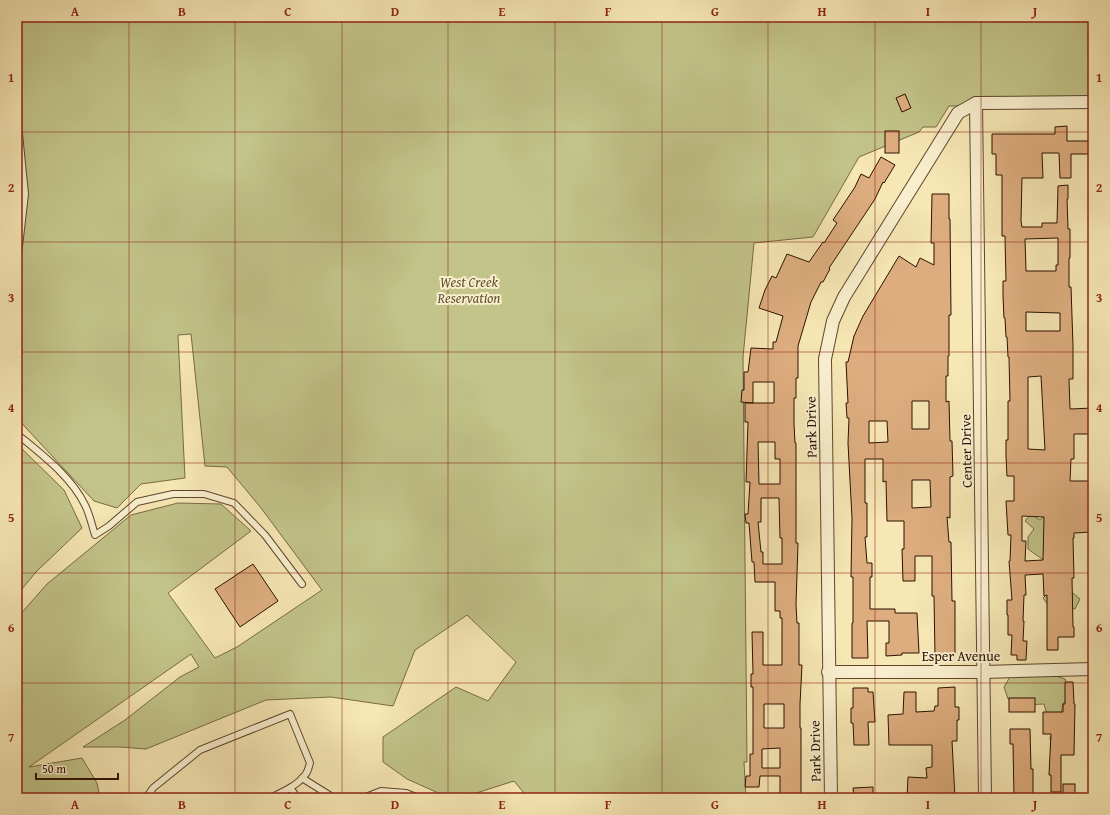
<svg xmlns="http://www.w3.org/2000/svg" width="1110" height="815" font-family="'Gentium Book Plus',serif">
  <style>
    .green { fill: #c2c489; stroke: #776a44 }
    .building { fill: #ddad7f; stroke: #2c1100; fill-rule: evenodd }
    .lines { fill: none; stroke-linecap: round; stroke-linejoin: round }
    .lane-casing { stroke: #5e462d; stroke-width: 8 }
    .street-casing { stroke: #5e462d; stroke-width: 14 }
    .lane { stroke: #f9efce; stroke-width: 6 }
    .street { stroke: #f9efce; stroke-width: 12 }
    .grid { fill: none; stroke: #8f2418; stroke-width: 1; stroke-opacity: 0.55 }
    .labels { text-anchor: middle; stroke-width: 4; stroke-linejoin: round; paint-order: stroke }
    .park-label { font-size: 14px; font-style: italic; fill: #605030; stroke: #f9efce }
    .street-label { font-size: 14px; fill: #2c1100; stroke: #f9efce }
    .neatline { fill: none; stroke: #8f2418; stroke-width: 1.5 }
    .grid-label { font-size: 13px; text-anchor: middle; font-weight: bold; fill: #8f2418 }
  </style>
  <rect width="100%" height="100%" fill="#f6e7b4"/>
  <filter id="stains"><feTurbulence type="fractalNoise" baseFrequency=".005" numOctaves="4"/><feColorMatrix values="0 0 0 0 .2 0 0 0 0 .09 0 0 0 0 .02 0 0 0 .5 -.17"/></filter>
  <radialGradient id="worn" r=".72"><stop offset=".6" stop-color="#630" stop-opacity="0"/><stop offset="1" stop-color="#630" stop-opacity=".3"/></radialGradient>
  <g class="green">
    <path d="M17,17H1093V105L949,106L936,127H923L919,132L859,157L813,237L754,243L743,357L747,762H744L746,798H528L514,781L470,795L445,796L407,779L383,762V737L456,687L488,701L516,662L467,615L415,650L393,706L331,697L266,700L146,749L121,747H83L125,720L180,677L199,667L191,654L29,767L82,758L97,783L100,798H17V618L47,584L131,515L178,503L221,504L251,531L168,593L215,658L237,647L322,590L261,508L227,467L205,466L191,334L178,335L185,478L141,484L117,508L94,501L26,428L17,417Z"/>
    <path d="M17,444L64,490L82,528L36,572L17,595Z"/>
    <path d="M1048,512L1064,596L1073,593L1080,599L1075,609L1063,607L1049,606L1043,598L1055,586L1049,564L1028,549V537L1034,529L1025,521L1031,514L1040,520Z"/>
    <path d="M1034,674L1053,675L1065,679L1070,693V700L1063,703C1060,718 1060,723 1071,735L1070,742L1062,736L1061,745L1056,751L1051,745L1050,737L1057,732L1050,727L1054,720C1047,715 1046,712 1044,704L1022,705L1008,699L1004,687L1011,675Z"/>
  </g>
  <g class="building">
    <path d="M905,94L911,108L902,112L896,98Z"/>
    <path d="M1067,126V141H1093V154H1071V178H1060L1059,153H1042L1043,178H1022L1021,221L1022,227H1042V223H1057L1058,186L1068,185V199H1067L1068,229H1070V258H1069V287H1071L1073,346V379H1069L1070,409L1093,408V434H1074V459H1071L1070,481H1093V532L1074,533V538H1073L1074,578H1072L1073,627H1074V637H1058V650H1047V595L1044,596L1043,574L1025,575L1026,595H1024L1023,621H1024L1023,641H1027L1026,660H1017V655H1011L1012,635H1008V615H1007V600H1012L1009,561H1010L1011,535H1008L1006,501H1014V476H1007L1006,456V440H1008V401H1010L1009,357H1008L1007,337H1006L1005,318H1004L1003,296V281H1006L1005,236H1002V175H996V154H992V134H1055V127ZM1058,238V265H1056V271H1026L1025,239ZM1026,312L1060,313V331H1026ZM1041,376L1045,450L1028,449V377ZM1022,516L1044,517L1043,560L1025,561L1026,541H1022Z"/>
    <rect x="885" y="131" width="14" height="22"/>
    <path d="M881,157L895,165L884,183L883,182L875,199L829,268L830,269L823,282H821L811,302L798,346V378H796V398H794V424L795,443H796V543H798L796,604L797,623H799V665H802L800,704V728H801V798H780V776H760L759,787H745L746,776H750V754H753V687H751V674H753L752,632H763V665H782V618H780V611H775V582H755L754,562H752L749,523H746L745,514H748L750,482H746L748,422H745V403H774V382H753V403L741,402L742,390H744V372H748L751,348L773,349V342H776L783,316L759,308L765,290L772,276L776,278L787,254L809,262L823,242L824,243L837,223L833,220L855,187L861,174L869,178ZM758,442H775V459H780V484H759ZM761,498H779L780,538H782V564H763V552H761L758,522H761ZM764,704H784V728H764ZM780,748V768H762V749Z"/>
    <path d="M932,194H949V219H950L951,315H949V356H948V376H946V402L949,401L950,441H952L953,476L950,477V518L947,517L949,542H951L952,601H955V656H935L934,596H932V556H915V581H903L902,549H904V521H887L886,481L883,482V459H865V503H867V537H865L867,563H872V577H870V609H895V613H917L919,653H902V655L886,656V643H889V621H867L868,658H852V623H853V577H851L852,518L848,443L849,418H847L846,403H848L846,362H848L854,336L863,316L899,256L916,267L920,258L934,265V243H931ZM912,401H929V429H912ZM869,421H887L888,442L869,443ZM912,480H930L931,507L912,508Z"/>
    <path d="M253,564L278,601L240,627L215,589Z"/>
    <path d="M1065,682H1073L1074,704H1075L1074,755H1061V792H1051V775H1049L1051,734H1043V712H1063V704H1065Z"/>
    <path d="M955,687V707H959V720H957V741H952L955,798H907L908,777L927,778L926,768L932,767V745H889L888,715L903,714L904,692H916V712L934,711L935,706H938V688Z"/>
    <path d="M853,688H868V692H873L875,722H868L869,745H854L853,723H851V708H853Z"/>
    <rect x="1009" y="698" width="26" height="14"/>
    <path d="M1010,729H1030L1031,769H1033V798H1014L1013,744H1010Z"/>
    <rect x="1063" y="784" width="12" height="11"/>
    <path d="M873,787V798H854L853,788Z"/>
  </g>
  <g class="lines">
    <g class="lane-casing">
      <g id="lane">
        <path d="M17,130L19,134L25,194L17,264"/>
        <path d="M17,434C41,454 71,476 85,505C90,515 92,526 95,535L109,526L137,502L173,494H204L234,503L265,535L302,584"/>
        <path d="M302,778L334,798H340"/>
        <path d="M290,788L298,798"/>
        <path d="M146,798L153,788L200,750L290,714L310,763C309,766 308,772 305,775C297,786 282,792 270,798"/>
        <path d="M363,798L381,791L406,793L419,798"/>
      </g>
    </g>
    <g class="street-casing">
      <g id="street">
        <path d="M976,103L985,798"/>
        <path d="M828,672H984L1093,669"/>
        <path d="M831,798L825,359L833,321L844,297L958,113L976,103L1093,102"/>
      </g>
    </g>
    <use href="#lane" class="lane"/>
    <use href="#street" class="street"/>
  </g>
  <path class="grid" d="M129,17V798M235,17V798M342,17V798M448,17V798M555,17V798M662,17V798M768,17V798M875,17V798M981,17V798M17,132H1093M17,242H1093M17,352H1093M17,463H1093M17,573H1093M17,683H1093"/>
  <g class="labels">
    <g class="park-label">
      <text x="469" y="287">West Creek<tspan x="469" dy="16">Reservation</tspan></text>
    </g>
    <g class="street-label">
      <text transform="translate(811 427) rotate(-91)" y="5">Park Drive</text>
      <text transform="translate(966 451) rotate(-91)" y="5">Center Drive</text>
      <text x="961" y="661">Esper Avenue</text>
      <text transform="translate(815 751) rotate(-91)" y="5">Park Drive</text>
    </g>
  </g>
  <rect width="1110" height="815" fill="none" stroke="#f6e7b4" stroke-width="44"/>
  <path d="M36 773v6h82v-6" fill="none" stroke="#2c1100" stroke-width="2"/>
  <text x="42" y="773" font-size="12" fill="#2c1100" stroke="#f9efce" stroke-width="3" paint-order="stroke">50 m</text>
  <rect x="22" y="22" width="1066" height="771" class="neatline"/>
  <g class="grid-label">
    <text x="75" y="16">A</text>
    <text x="182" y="16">B</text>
    <text x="288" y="16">C</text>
    <text x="395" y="16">D</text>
    <text x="502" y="16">E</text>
    <text x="608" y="16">F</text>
    <text x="715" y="16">G</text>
    <text x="822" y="16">H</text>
    <text x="928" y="16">I</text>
    <text x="1035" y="16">J</text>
    <text x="11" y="82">1</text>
    <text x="1099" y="82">1</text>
    <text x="11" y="192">2</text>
    <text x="1099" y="192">2</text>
    <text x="11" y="302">3</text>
    <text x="1099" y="302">3</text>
    <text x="11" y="412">4</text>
    <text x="1099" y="412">4</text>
    <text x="11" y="522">5</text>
    <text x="1099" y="522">5</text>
    <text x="11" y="632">6</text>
    <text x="1099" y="632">6</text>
    <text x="11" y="742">7</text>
    <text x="1099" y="742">7</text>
    <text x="75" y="809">A</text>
    <text x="182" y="809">B</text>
    <text x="288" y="809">C</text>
    <text x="395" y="809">D</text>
    <text x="502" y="809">E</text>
    <text x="608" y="809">F</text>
    <text x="715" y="809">G</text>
    <text x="822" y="809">H</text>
    <text x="928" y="809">I</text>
    <text x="1035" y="809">J</text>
  </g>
  <rect width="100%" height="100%" filter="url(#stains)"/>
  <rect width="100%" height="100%" fill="url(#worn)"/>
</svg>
